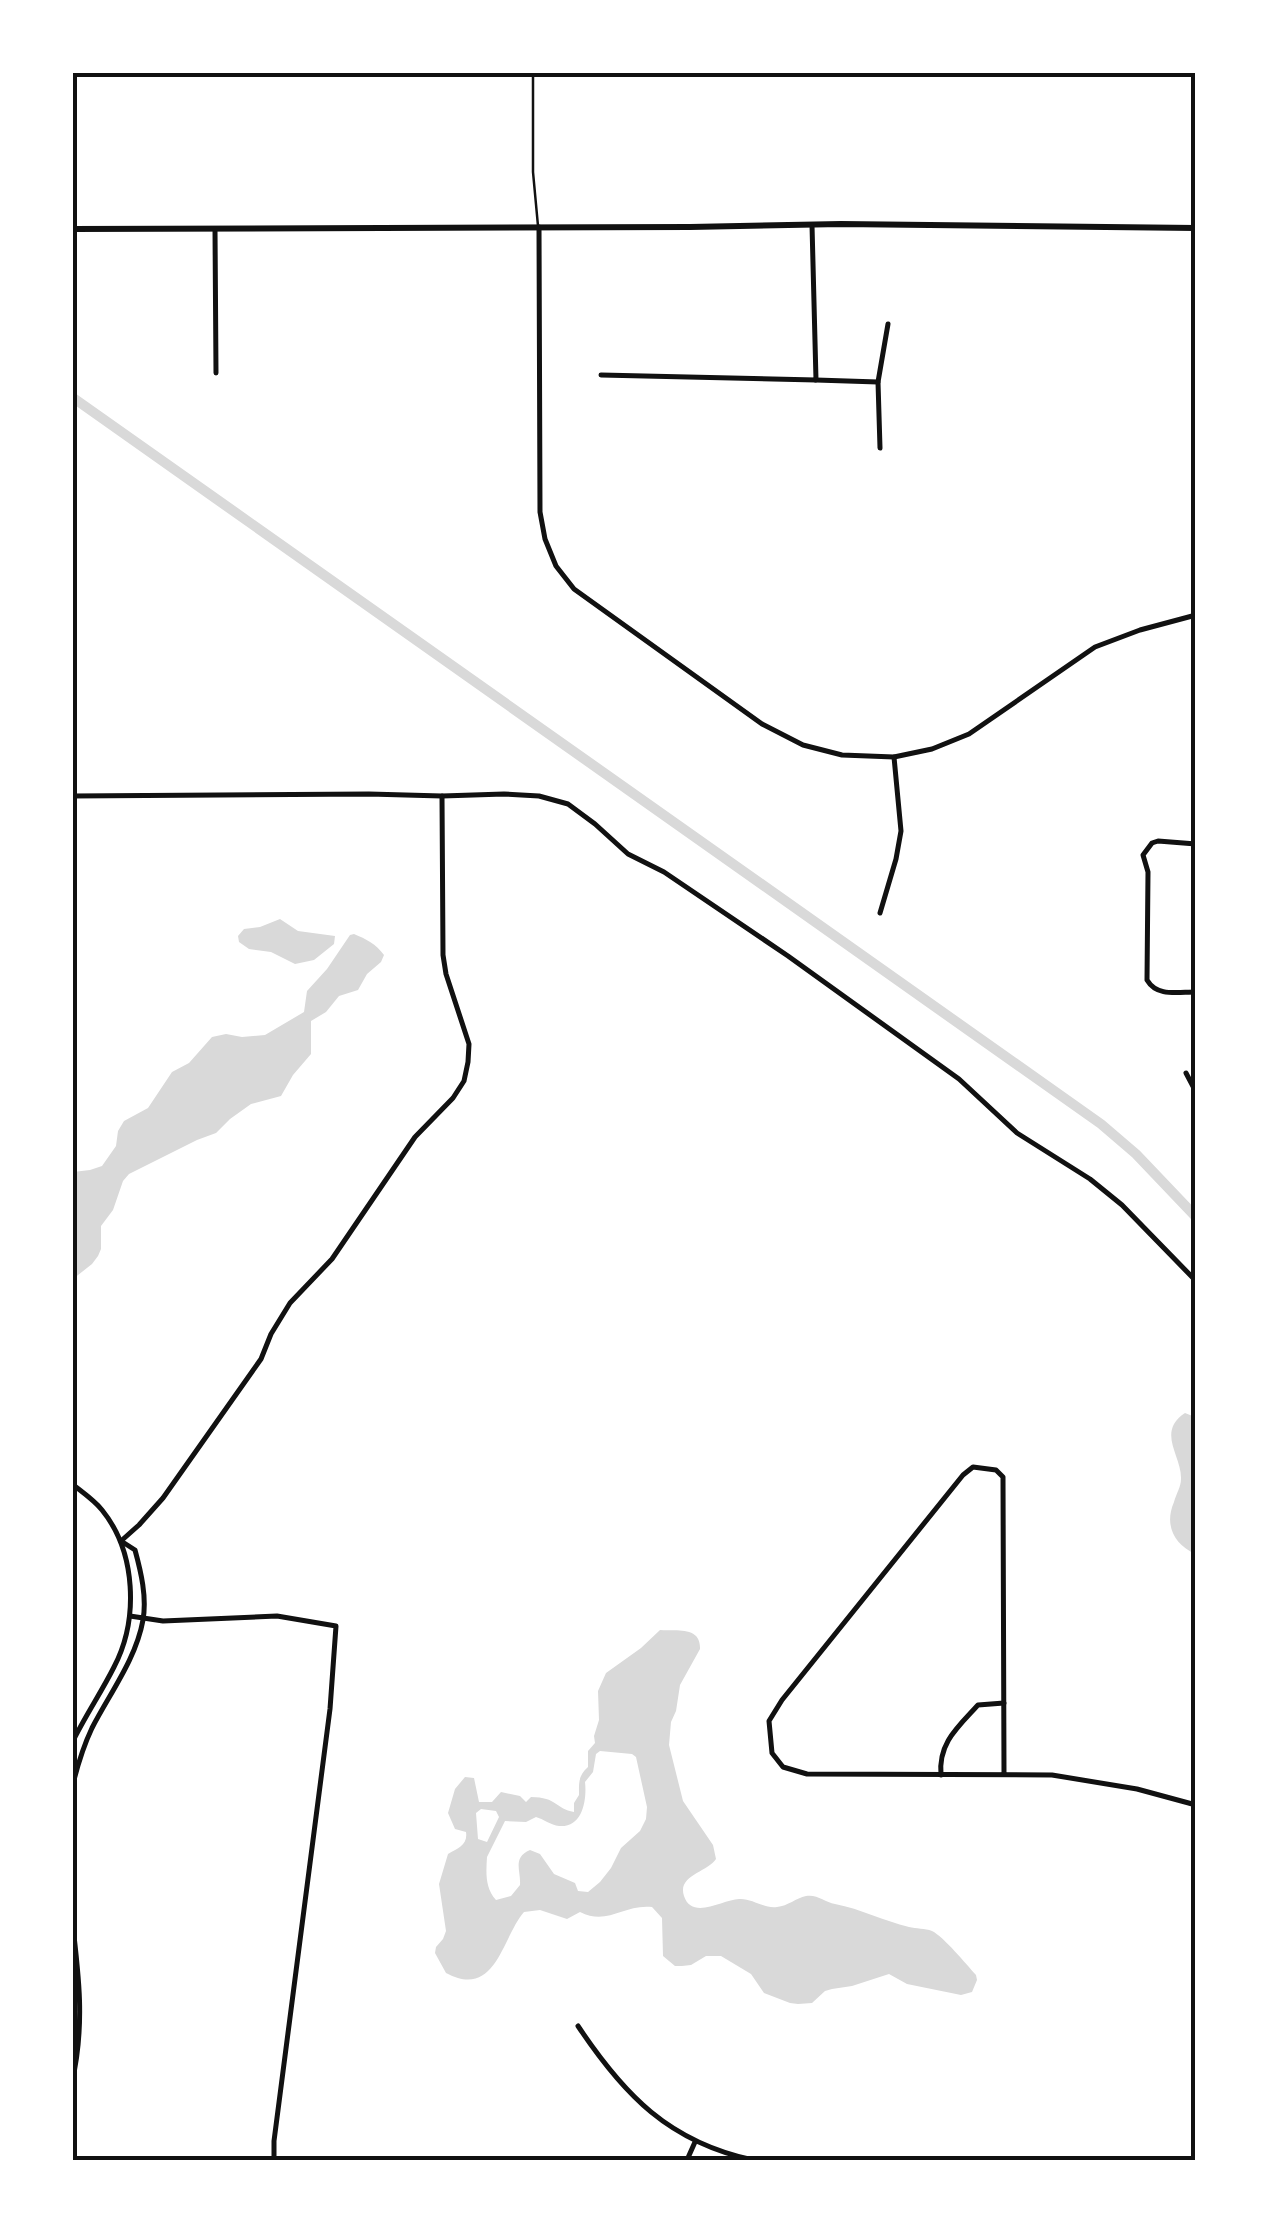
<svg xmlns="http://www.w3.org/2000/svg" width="1268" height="2233" font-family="Rubik,sans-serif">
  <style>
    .water { fill: #d9d9d9; fill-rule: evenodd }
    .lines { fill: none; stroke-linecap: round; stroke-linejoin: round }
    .canal { stroke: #d9d9d9; stroke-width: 10 }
    .service { stroke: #111; stroke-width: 2.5 }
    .minor { stroke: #111; stroke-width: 5 }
    .tertiary { stroke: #111; stroke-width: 6 }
    .neatline { fill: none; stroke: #111; stroke-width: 4 }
  </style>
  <rect width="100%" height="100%" fill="#fff"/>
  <g class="water">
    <path d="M280,919L298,931L335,936L334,944L314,960L295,964L271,952L249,949L239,942L238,936L244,929L260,927Z"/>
    <path d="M354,934C366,939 376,944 384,955L381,962L367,974L358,990L339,996L326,1012L311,1021V1054L293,1075L281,1096L251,1104L230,1119L216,1133L197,1140L129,1174L123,1181L113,1210L101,1226V1249L98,1256L92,1264L73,1279V1172L90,1170L102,1166L116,1146L118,1131L124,1121L148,1108L172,1072L189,1063L212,1037L226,1034L242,1037L265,1035L304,1012L307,991L327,969L350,935Z"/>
    <path d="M1185,1413L1195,1417V1554C1174,1544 1164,1525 1174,1502C1176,1494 1181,1487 1181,1479C1182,1456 1156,1432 1185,1413Z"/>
    <path d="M660,1630C677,1631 701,1626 700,1649L680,1685L676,1711L671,1722L669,1745L683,1801L713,1845L716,1859C708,1872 677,1875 684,1896C692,1921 724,1899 739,1899C752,1898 764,1909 777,1907C788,1906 796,1898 806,1896C817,1894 825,1902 835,1904C861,1909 884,1921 909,1927C916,1929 925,1928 932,1931C944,1937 966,1964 976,1975L977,1980L972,1992L961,1995L907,1984L889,1974L852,1986L832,1989L825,1991L812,2003L798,2004L790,2003L764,1993L751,1974L721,1956H706L691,1965L682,1966H675L663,1956L662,1918L652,1907C623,1904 608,1926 580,1912L567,1919L540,1910L524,1912C502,1937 496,2000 446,1973L435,1953L436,1947L443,1939L446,1931L439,1884L448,1854C458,1848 468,1845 466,1832L455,1829L448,1813L455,1789L465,1777L474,1778L479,1802H492L501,1792L520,1796L526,1802L531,1797C557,1797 556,1809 574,1812V1803L579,1795C579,1783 578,1776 588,1767V1751L595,1743L594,1736L599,1720L598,1691L606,1673L641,1648ZM600,1751L632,1754L636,1757L647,1807L646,1819L640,1831L621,1848L611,1868L600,1882L588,1892L578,1891L575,1883L554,1874L540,1854L530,1850C512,1858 521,1870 520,1885L511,1896L496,1900C485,1888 486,1873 487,1857L505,1821L526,1822L536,1817C543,1819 551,1825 559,1826C583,1828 587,1799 585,1782L593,1772L596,1754ZM481,1809L496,1811L499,1817L487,1842L478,1839L476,1813Z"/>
  </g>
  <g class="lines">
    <path class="canal" d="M72,397L1101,1124L1136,1154L1196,1217"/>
    <path class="service" d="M533,72V172L538,226"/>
    <g class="minor">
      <path d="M539,227L540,512L545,539L556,566L574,589L762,724L803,745L842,755L894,757L932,749L969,734L1095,647L1140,630L1196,615"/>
      <path d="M215,229L216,373"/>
      <path d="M601,375L816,380L812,225"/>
      <path d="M816,380L878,382L888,324"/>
      <path d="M878,382L880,448"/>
      <path d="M72,796L369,794L442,796L504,794L539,796L568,804L595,824L628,854L664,872L788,956L959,1079L1017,1133L1090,1179L1122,1205L1196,1281"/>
      <path d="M1196,844L1158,841L1152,843L1143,855L1148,872L1147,980C1157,997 1177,992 1196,992"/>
      <path d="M880,913L896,859L901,831L894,757"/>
      <path d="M1186,1073L1196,1092"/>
      <path d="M72,1484C82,1492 94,1500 102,1510C136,1552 139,1619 114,1667C101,1693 85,1716 72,1743"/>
      <path d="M121,1541L139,1525L163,1498L261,1359L271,1334L290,1303L332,1259L415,1137L453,1098L464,1081L468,1062L469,1044L446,974L443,955L442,796"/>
      <path d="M130,1616L163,1621L277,1616L336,1626L330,1709L274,2141V2160"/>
      <path d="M1004,1774L1003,1477L996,1470L973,1467L963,1475L782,1700L769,1721L772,1753L783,1767L807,1774L1052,1775L1137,1789L1196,1805"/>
      <path d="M941,1775C938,1743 958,1727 978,1705L1004,1703"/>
      <path d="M72,1788C77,1767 83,1747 92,1728C110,1693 136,1659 143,1620C147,1597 141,1572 135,1550L121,1541"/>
      <path d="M72,1919C79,1976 85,2026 72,2082"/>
      <path d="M578,2026C624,2095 669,2142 753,2160"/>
      <path d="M687,2160L695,2142"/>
    </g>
    <path class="tertiary" d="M72,229L690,227L841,224L1196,228"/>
  </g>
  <rect width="1268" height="2233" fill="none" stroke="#ffffff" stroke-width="150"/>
  <rect x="75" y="75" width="1118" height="2083" class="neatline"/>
</svg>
